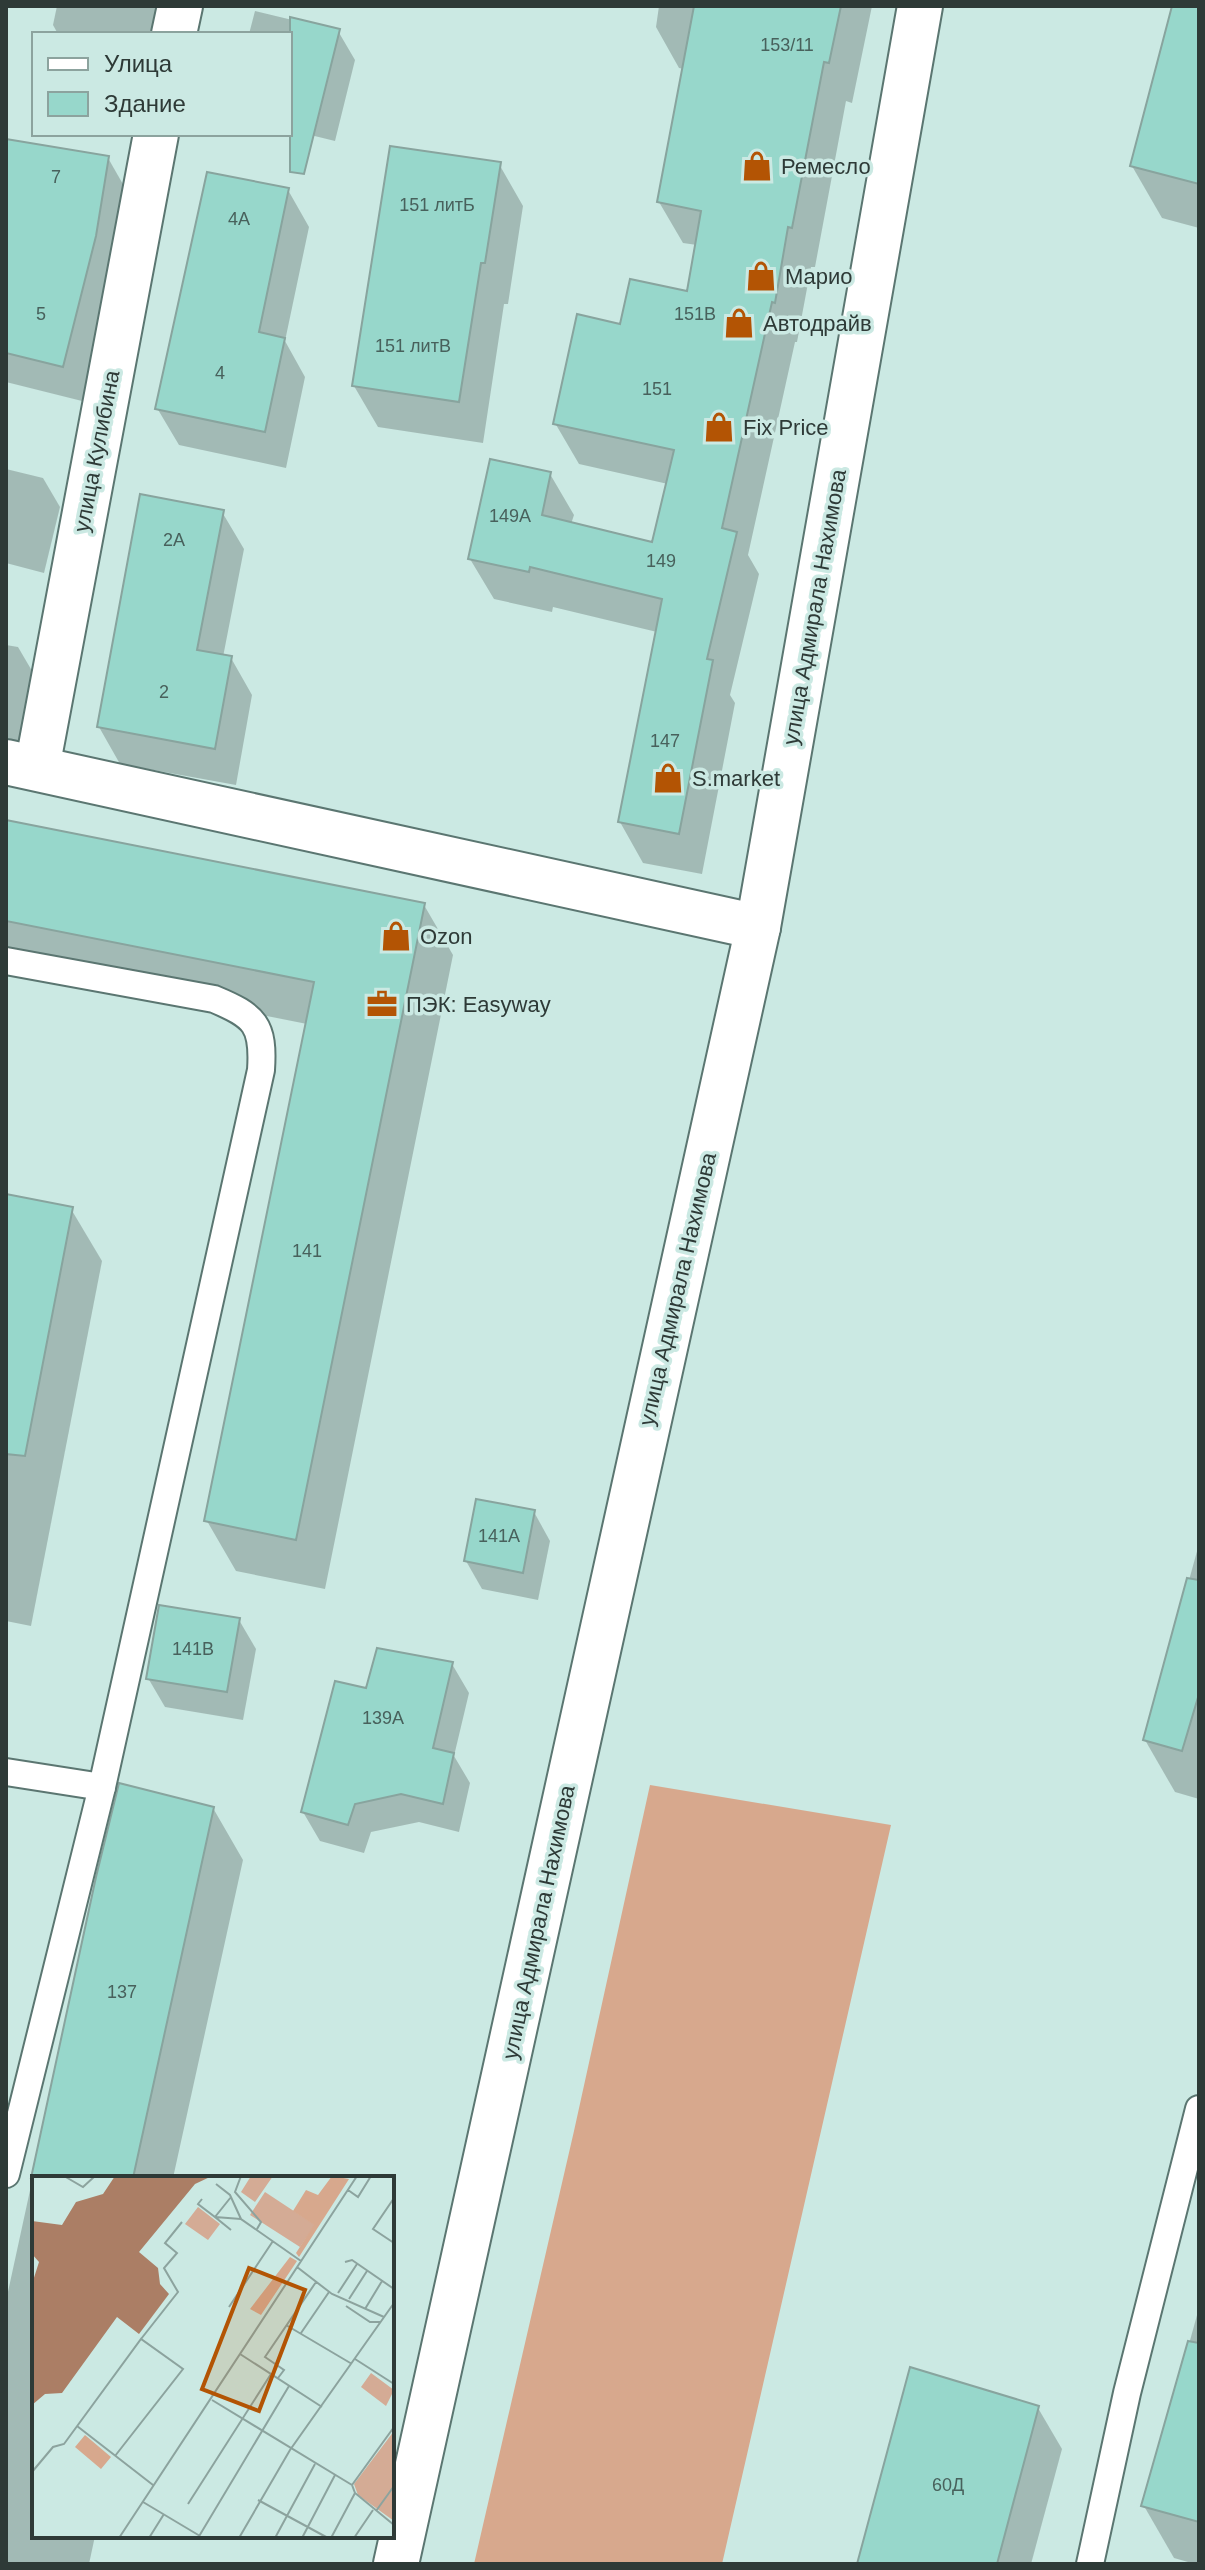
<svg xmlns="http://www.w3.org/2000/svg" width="1205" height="2570" font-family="Arial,sans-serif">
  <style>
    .forest { fill: #d7a88d }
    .shadow { fill: #0003 }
    .building { fill: #97d7cb; stroke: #88a49e; stroke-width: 2 }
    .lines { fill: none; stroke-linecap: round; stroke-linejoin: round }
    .lane-casing { stroke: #5b7671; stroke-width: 30 }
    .street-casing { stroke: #5b7671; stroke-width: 48 }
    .secondary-casing { stroke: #5b7671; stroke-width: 48 }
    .lane { stroke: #fff; stroke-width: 26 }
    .street { stroke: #fff; stroke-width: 44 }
    .secondary { stroke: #fff; stroke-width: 44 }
    .labels { text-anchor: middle; stroke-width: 7; stroke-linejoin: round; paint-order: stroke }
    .number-label { font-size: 18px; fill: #48615c }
    .poi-label { font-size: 22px; fill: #2e3a37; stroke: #cbe9e3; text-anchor: start }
    .street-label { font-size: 22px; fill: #2e3a37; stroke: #cbe9e3 }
    .inset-road { fill: none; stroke: #8ca39e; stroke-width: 2 }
    .view { fill: #b35404; fill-opacity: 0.15; stroke: #b35404; stroke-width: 4 }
    .inset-edge { fill: none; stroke: #2e3a37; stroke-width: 4 }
  </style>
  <rect width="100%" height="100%" fill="#cbe9e3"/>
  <path class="forest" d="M650,1785L891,1825L722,2564H474L574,2131Z"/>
  <g class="shadow">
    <path d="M57,6H162L163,34H58L53,25Z"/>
    <path d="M659,6H872L852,103L846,101L815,267H811L797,342H795L748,555L759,574L730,695L735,703L702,874L643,863L620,822L657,632L553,607L552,612L494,599L470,559L550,474L574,515L571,524L653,544L668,484L579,464L555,423L622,326L688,293L697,245L683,243L659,202L684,69L679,68L656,27Z"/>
    <path d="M1174,6H1199V228L1162,218L1132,166Z"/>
    <path d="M255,11L338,31L355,60L335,141L290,130V34H249Z"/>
    <path d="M6,141L108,158L128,193L115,271L82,401L6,382Z"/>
    <path d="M499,164L523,206L508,304H504L483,443L378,427L354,386Z"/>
    <path d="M288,190L309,227L285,341L305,377L286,468L179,445L157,408Z"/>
    <path d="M6,469L43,478L60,507L44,573L6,563Z"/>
    <path d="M222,512L244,549L223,657L231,658L252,695L236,785L120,764L99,727Z"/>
    <path d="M6,645L18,647L35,676L19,746L6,743Z"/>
    <path d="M6,822L424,905L453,955L325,1589L236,1571L207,1521L307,1024L6,964Z"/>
    <path d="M6,1196L71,1209L102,1261L31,1626L6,1621Z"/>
    <path d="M534,1512L550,1541L538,1600L482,1589L466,1561Z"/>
    <path d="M1199,1544V1799L1175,1792L1145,1740Z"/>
    <path d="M239,1620L256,1649L243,1720L165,1707L148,1678Z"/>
    <path d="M452,1664L469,1693L454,1756L470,1783L459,1832L419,1822L371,1832L364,1853L320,1841L303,1812Z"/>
    <path d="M213,1808L243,1860L173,2178H34V2536H95L89,2564H6V2301L98,1877Z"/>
    <path d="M1199,2308V2564H1195L1174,2558L1144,2506Z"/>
    <path d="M1038,2408L1062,2449L1031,2564H859Z"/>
  </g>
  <g class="building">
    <path d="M694,6H841L829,63L824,62L792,228L788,227L775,303L772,302L722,528L737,532L707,659L713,660L679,834L618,822L662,599L530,567L529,572L468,559L490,459L551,472L542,515L652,542L674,450L553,424L577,314L620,324L630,279L687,291L701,211L657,202Z"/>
    <path d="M1172,6H1199V184L1130,166Z"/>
    <path d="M290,17L340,29L304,174L290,172Z"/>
    <path d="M6,139L109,156L96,236L63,367L6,353Z"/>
    <path d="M390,146L501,162L485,263H481L459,402L352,386Z"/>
    <path d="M207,172L289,188L259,332L285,338L265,432L155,409Z"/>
    <path d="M140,494L224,510L197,650L232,656L215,749L97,727Z"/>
    <path d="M6,820L425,903L296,1540L204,1521L314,982L6,921Z"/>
    <path d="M6,1194L73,1207L25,1456L6,1454Z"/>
    <path d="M476,1499L535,1510L523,1573L464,1561Z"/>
    <path d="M1187,1578L1199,1580V1694L1182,1751L1143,1740Z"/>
    <path d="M159,1605L240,1618L227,1692L146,1679Z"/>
    <path d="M377,1648L453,1662L433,1748L454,1753L443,1804L401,1794L355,1804L348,1825L301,1812L335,1681L366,1688Z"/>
    <path d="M119,1783L214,1807L133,2178H31L96,1877Z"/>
    <path d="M1188,2341L1199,2343V2522L1141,2506Z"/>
    <path d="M910,2367L1039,2406L997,2564H857Z"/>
  </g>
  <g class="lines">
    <g class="lane-casing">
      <g id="lane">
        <path d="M6,961L214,999C255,1016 264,1025 261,1070L102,1787L6,2174"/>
        <path d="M6,1772L102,1787"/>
        <path d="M1090,2564L1127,2393L1199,2109"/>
      </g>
    </g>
    <g class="street-casing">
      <g id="street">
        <path d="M174,34L180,6"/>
        <path d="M6,762L758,927"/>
        <path d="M37,768L156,134"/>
      </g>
    </g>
    <g class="secondary-casing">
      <path id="secondary" d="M396,2564L758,927L920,6"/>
    </g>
    <use href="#lane" class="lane"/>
    <use href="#street" class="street"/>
    <use href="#secondary" class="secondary"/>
  </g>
  <defs>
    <g id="shop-bare" transform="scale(2.4)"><path d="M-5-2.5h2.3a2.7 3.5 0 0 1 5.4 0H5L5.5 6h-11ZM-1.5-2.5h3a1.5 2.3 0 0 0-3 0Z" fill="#b35404" stroke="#cbe9e3" stroke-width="2.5" paint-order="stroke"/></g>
    <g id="office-bare" transform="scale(2.4)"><path d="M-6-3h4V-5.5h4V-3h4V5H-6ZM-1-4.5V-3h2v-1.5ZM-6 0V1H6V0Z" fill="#b35404" stroke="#cbe9e3" stroke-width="2.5" paint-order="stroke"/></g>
  </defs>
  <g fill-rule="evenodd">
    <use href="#shop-bare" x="757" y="166"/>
    <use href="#shop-bare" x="761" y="276"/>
    <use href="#shop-bare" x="739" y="323"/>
    <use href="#shop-bare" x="719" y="427"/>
    <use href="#shop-bare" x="668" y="778"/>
    <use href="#shop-bare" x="396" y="936"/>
    <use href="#office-bare" x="382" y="1004"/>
  </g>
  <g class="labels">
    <g class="number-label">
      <text x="787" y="51">153/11</text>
      <text x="56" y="183">7</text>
      <text x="437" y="211">151 литБ</text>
      <text x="239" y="225">4А</text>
      <text x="41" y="320">5</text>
      <text x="695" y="320">151В</text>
      <text x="413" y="352">151 литВ</text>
      <text x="220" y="379">4</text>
      <text x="657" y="395">151</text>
      <text x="510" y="522">149А</text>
      <text x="174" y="546">2А</text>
      <text x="661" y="567">149</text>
      <text x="164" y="698">2</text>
      <text x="665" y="747">147</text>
      <text x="307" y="1257">141</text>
      <text x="499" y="1542">141А</text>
      <text x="193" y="1655">141В</text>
      <text x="383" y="1724">139А</text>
      <text x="122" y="1998">137</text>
      <text x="948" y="2491">60Д</text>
    </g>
    <g class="poi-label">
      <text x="781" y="174">Ремесло</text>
      <text x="785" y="284">Марио</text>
      <text x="763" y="331">Автодрайв</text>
      <text x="743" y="435">Fix Price</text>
      <text x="692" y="786">S.market</text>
      <text x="420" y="944">Ozon</text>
      <text x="406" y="1012">ПЭК: Easyway</text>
    </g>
    <g class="street-label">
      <text transform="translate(96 451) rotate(-79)" y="8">улица Кулибина</text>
      <text transform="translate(814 607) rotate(-80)" y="8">улица Адмирала Нахимова</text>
      <text transform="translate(677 1289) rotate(-77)" y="8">улица Адмирала Нахимова</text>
      <text transform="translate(538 1922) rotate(-78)" y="8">улица Адмирала Нахимова</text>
    </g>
  </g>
  <g transform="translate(32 2176)">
    <rect width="362" height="362" fill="#cbe9e3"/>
    <path d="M219,0H241L223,26L209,16ZM233,16L283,49L268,71L218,39ZM166,31L188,48L176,64L153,48ZM339,197L362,214L354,230L329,211ZM362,255V345L326,319L322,308Z" fill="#d4ab95"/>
    <path d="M300,0L317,3L267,81L264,77L282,49L261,35L274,14L286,19ZM258,81L265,85L229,139L218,133ZM53,259L79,281L69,293L43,271Z" fill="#d7a88d"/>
    <path d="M83,0H180L163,8L107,76L126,92L128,108L137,118L107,158L85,141L30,217L13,218L0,229V108L7,86L0,78V45L30,49L44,26L71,18Z" fill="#ab7e65"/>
    <path class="inset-road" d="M32,0L51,11L63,0M209,0L203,16L229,46L225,53M184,8L198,19L209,43L269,85M316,14L326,21L339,0M362,22L341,53L362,67M170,23L166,28L183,41L209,43M199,54L183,41L199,21M313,86L320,84L362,113M265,91L300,118L352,141M306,117L325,88M317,123L335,95M314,130L338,146H348M197,131L241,65M333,133L350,105M254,149L320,188M269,157L297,116M109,163L146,116L132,92L145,77L133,67L150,46M208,178L290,231M323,183L362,208M246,202L252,194L233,181L284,106M180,224L320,309M45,250L121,309M0,296L21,271L32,268L109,163L151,193L83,280M320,309L362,251M320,309L323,317L362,349M226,324L296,362M111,326L168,360M156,328L239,198M344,335L362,310M87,362L325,0M117,362L132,338M166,362L257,210M207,362L258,274L362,127M243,362L283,288M270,362L303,299M299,362L323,317M322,362L341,334"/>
    <path class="view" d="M217,92L273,114L227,235L170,213Z"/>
    <rect width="362" height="362" class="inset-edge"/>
  </g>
  <rect width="1205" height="2570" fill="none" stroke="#2e3a37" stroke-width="16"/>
  <rect x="32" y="32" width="260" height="104" fill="#cbe9e3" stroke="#8ca39e" stroke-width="2"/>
  <rect x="48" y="58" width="40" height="12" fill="#ffffff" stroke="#8ca39e" stroke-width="2"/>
  <text x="104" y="72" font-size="24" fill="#2e3a37">Улица</text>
  <rect x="48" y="92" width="40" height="24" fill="#97d7cb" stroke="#8ca39e" stroke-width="2"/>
  <text x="104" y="112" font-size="24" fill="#2e3a37">Здание</text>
</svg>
